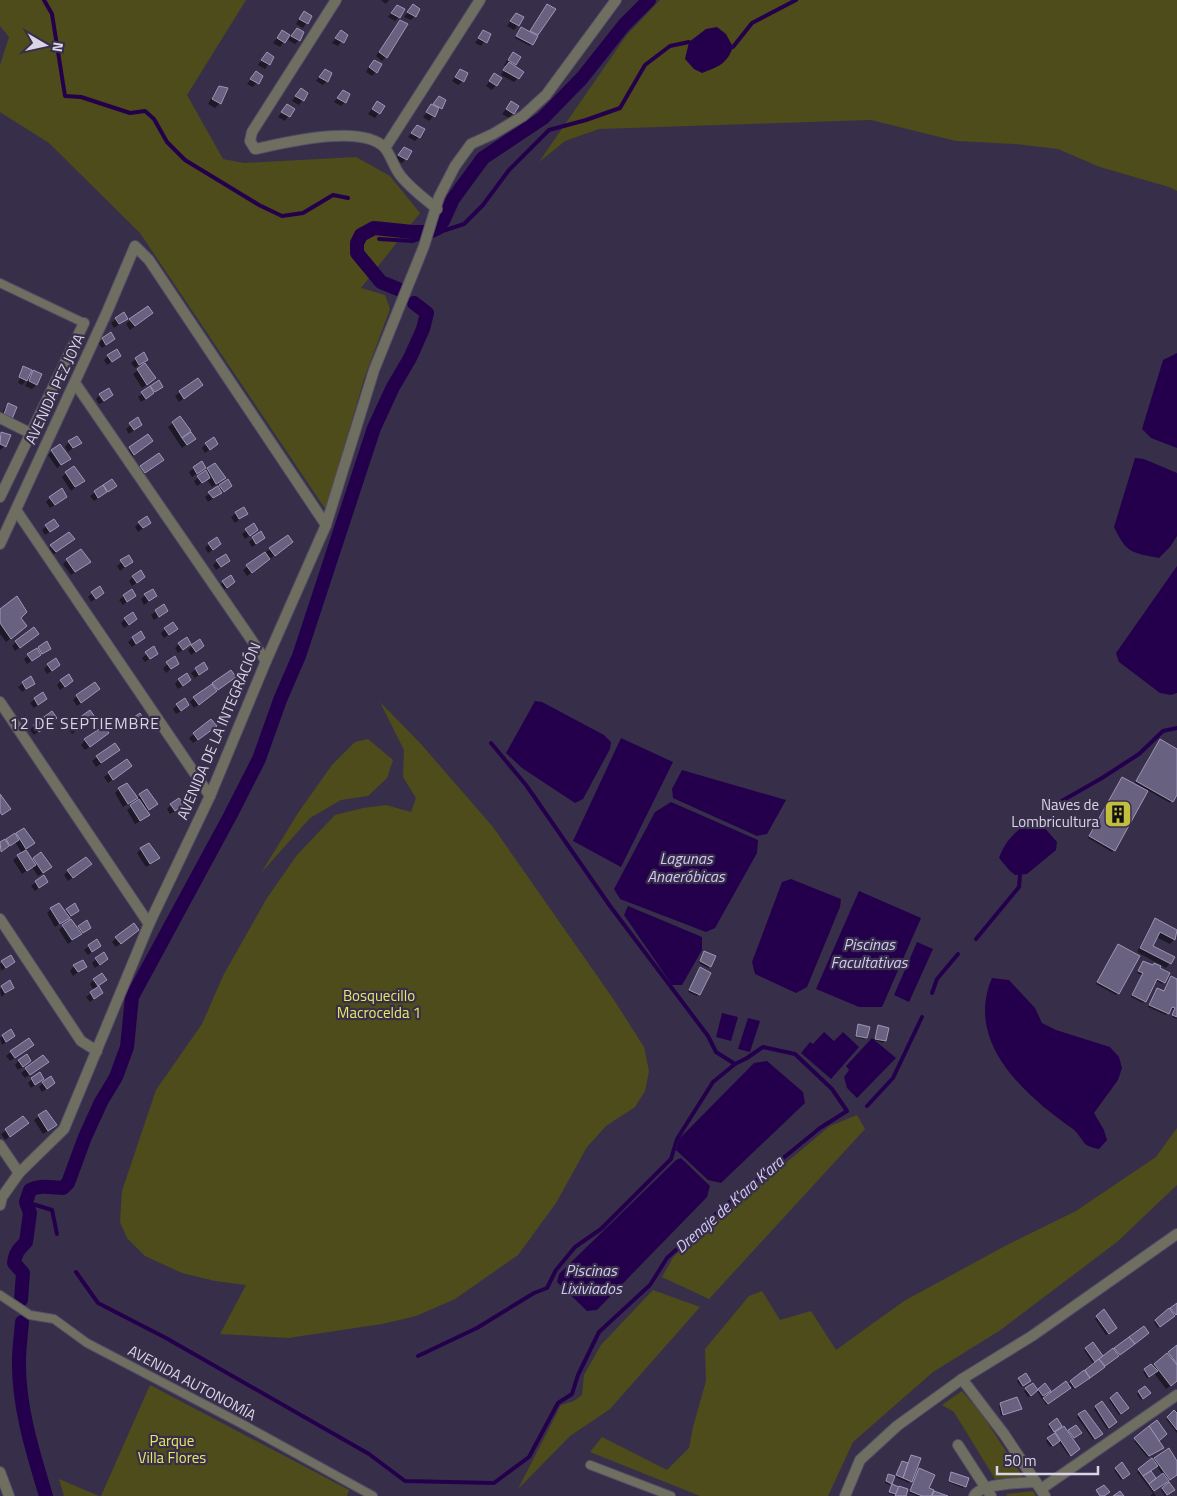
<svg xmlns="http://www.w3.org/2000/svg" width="1177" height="1496" font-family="'Titillium Web',sans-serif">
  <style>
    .green { fill: #4e4c1a }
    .water { fill: #24004c }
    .shadow { fill: #0007; fill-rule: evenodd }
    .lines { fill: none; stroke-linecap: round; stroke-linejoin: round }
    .stream { stroke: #24004c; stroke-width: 4 }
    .canal { stroke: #24004c; stroke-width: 14 }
    .building { fill: #696180; stroke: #9f96b8 }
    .service-casing { stroke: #544d66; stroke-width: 10 }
    .minor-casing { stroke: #544d66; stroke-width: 12 }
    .tertiary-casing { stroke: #544d66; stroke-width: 12 }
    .service { stroke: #6f6f61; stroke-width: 8 }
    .minor { stroke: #6f6f61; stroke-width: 10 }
    .tertiary { stroke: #6f6f61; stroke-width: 10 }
    .labels { text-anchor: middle; stroke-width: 4.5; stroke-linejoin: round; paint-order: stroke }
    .street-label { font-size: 15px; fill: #d9d4e6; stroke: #372f4a }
    .poi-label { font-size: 15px; fill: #d9d4e6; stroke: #372f4a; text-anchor: end }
    .park-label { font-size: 15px; fill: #eae761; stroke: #372f4a }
    .neighbourhood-label { font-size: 16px; letter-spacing: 1px; fill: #d9d4e6; stroke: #372f4a }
    .water-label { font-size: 16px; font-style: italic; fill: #d3c8f4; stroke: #372f4a }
  </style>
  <rect width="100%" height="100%" fill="#372f4a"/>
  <g class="green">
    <path d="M0,0H246L187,95L223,159L244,163L356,157L390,176L420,213L361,288L385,295L390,309L364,379L326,510L140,233L49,143L0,112V65L9,37L0,26Z"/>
    <path d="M660,0H1177V191L1169,187L1100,167L1058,149L1015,144L956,141L871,120L599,129L565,141L539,162L626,36Z"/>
    <path d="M380,702L420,743L493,827L614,1000L644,1047L649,1071L645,1091L635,1107L606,1126L587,1147L556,1203L518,1255L455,1299L416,1316L382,1324L288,1338L220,1334L246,1285L215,1281L182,1273L145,1256L127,1238L120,1222L122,1191L156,1090L202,1024L224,974L267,898L297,855L335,815L363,808L386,805L411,812L416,798L403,777L404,750Z"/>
    <path d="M368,739L393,760L387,778L368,796L341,800L310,818L261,873L298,813L332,765L355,742Z"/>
    <path d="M857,1115L865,1129L709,1299L662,1277L674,1256L830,1126Z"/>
    <path d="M1177,1128V1185L1117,1242L999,1331L933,1372L853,1442L828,1496H700L590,1452L602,1437L667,1470L689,1448L693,1427L706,1381L705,1349L749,1296L762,1291L780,1320L811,1311L836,1350L904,1301L1005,1246L1076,1211L1156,1157Z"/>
    <path d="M653,1290L700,1307L610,1409L570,1436L518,1489L561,1405L574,1401L582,1395L584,1375L601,1345Z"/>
    <path d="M150,1385L349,1490L347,1496H101Z"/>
    <path d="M962,1391L981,1413L1023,1477L995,1479L954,1412L942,1405Z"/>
    <path d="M59,1479L99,1496H64Z"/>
    <path d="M1033,1491L1036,1496H1007L1006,1494Z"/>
  </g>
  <g class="water">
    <path d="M717,27L726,34L733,47C727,64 718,67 702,73L694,69L685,59L689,42L706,29Z"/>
    <path d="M1177,353V448L1151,438L1142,429L1163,360Z"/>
    <path d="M1135,458L1144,459L1177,473V536L1170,547L1159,558C1132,553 1126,553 1114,527Z"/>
    <path d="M1177,566V693L1171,695L1160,693L1119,662L1116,653Z"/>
    <path d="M535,701L542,702L604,735L611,742L610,749L583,799L575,803L522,768L506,753Z"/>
    <path d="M621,738L673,762L621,867L573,841Z"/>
    <path d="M682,770L786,800L767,834L757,836L673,798L672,789Z"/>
    <path d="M671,802L758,840L757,853L715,928L706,932L620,899L614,889L655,812Z"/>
    <path d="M1035,817L1057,842L1056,850L1027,874L1015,875L1010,871L999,858C1007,837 1018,830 1035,817Z"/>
    <path d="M791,879L841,899L840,907L807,987L796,993L755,974L752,962L782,882Z"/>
    <path d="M859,891L921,918L882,1007H859L816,989Z"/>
    <path d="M628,906L702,937V950L682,985H672L624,915Z"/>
    <path d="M917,942L933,949L909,1002L894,995Z"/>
    <path d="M992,978L1009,980L1035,1008L1042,1023L1056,1030L1110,1047L1119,1057L1122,1068L1118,1080L1094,1113L1104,1130L1107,1140L1099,1149C1095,1148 1089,1147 1085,1144C1081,1139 1078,1133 1073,1129C1026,1096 964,1043 992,978Z"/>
    <path d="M722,1013L738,1017L731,1041L716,1037Z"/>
    <path d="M748,1018L760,1021L750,1052L738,1049Z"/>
    <path d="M824,1032L834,1041L843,1032L859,1047L831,1079L801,1053L810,1042L813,1044Z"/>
    <path d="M872,1038L896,1058L857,1098L847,1088L844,1077L849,1070L846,1066Z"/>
    <path d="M767,1061L803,1092L805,1103L721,1183L708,1180L676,1150L679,1139L754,1063Z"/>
    <path d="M681,1158L710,1186L707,1197L597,1310L587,1311L557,1282L559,1274L676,1160Z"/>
  </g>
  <g class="shadow">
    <path d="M381,0H389L386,4Z"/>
    <path d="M413,6L415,16L411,20L404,17Z"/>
    <path d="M545,7L532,44L530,46L515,38L519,30L529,33Z"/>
    <path d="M393,10L399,17L395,21L388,17Z"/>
    <path d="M311,16L303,28L296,24L300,17Z"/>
    <path d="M512,19L518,25L514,30L507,26Z"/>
    <path d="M400,21L386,57L382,61L376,56Z"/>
    <path d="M297,29L299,40L295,44L288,40Z"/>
    <path d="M484,31L489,35L481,46L475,43Z"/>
    <path d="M282,32L284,42L280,47L273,43Z"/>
    <path d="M341,32L346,35L338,46L332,43Z"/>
    <path d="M273,57L265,69L258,65L263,58Z"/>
    <path d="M519,57L513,66L518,78L514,82L501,75L507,66L504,65L509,58Z"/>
    <path d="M370,65L376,72L372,76L366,72Z"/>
    <path d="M325,70L327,81L323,85L316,81Z"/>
    <path d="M461,70L463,81L458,85L452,81Z"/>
    <path d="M256,73L262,76L253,87L247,84Z"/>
    <path d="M494,75L496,85L492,90L486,86Z"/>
    <path d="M219,87L226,89L219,104L215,108L208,104L215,92Z"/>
    <path d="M343,91L345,102L341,106L334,102Z"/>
    <path d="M307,93L299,105L292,101L297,94Z"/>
    <path d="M439,98L441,108L429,121L423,117Z"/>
    <path d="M511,103L513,114L509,118L502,114Z"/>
    <path d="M383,106L375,118L368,114L373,107Z"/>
    <path d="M293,109L285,121L278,117L283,110Z"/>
    <path d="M413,131L419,137L415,141L408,137Z"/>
    <path d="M400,153L406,159L402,163L395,160Z"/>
    <path d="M123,313L126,319L114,328L111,323Z"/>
    <path d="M152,313L130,330L126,324L130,320Z"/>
    <path d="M110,334L113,339L102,348L98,343Z"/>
    <path d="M143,354L146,359L135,368L131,363Z"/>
    <path d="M108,356H119L107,365L104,360Z"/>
    <path d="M24,368L28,377L33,372L40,375L36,385L32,389L25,386L28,379L22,385L18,383L23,371H20Z"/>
    <path d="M138,370L155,378L142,388L133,374Z"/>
    <path d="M197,380V389L179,402L175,396Z"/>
    <path d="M159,381L162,387L141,402L138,397Z"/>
    <path d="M99,396L103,402L99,404L96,399Z"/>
    <path d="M8,405L11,418L0,419L4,409Z"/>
    <path d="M180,418L194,439L182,448L168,427Z"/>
    <path d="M138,419L141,424L129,434L126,429Z"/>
    <path d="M2,433L5,446L0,450V435Z"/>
    <path d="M151,441L130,458L126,453L130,448Z"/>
    <path d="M69,442H80L68,452L65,447Z"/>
    <path d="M206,444H217L205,453L202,448Z"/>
    <path d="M52,451L69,459L57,468L48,455Z"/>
    <path d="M158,455L162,460L140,477L136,471Z"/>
    <path d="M201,463L204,468L192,477L189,472Z"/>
    <path d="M215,465L224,478L212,487L207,479L197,486L194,481Z"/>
    <path d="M66,473L83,481L71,491L62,477Z"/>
    <path d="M112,481L115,486L94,501L90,496Z"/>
    <path d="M220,486H231L208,502L205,497Z"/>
    <path d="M66,497L50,508L46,502L50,498Z"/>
    <path d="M243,508L246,514L235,523L231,517Z"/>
    <path d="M139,523H150L138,532L135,527Z"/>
    <path d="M254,525L257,530L245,539L242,534Z"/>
    <path d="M46,526H57L45,535L42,530Z"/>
    <path d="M253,538H264L252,547L249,542Z"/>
    <path d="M69,543L51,556L47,550L51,546Z"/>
    <path d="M209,544L215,548L208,553L205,548Z"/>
    <path d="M287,546L247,576L243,570L270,549Z"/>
    <path d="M129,556L132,561L120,571L117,566Z"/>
    <path d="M67,560L89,562L71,575L63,564Z"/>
    <path d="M217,561H228L216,570L213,565Z"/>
    <path d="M133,577H144L132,586L129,581Z"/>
    <path d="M223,582L229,586L222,591L219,586Z"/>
    <path d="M92,593H103L91,602L88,597Z"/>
    <path d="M145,595H156L144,605L141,599Z"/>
    <path d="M124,596H134L123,605L119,600Z"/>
    <path d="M163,606L166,611L154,620L151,615Z"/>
    <path d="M0,611L21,630L6,642L0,634Z"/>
    <path d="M125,619L131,623L124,628L121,623Z"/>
    <path d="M165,629H176L164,638L161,633Z"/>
    <path d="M37,634L15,651L12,646L16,642Z"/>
    <path d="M133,638H144L132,647L128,642Z"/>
    <path d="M46,643L49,648L27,664L24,659Z"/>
    <path d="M179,644H190L178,653L175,648Z"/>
    <path d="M192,646H203L191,655L188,650Z"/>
    <path d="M154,648L157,653L145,662L142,658Z"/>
    <path d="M175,658L178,663L166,673L163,668Z"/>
    <path d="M203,664L206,669L195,678L191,673Z"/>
    <path d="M48,665L54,669L47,674L44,669Z"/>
    <path d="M231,672L235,677L230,681L194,708L190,702L194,698Z"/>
    <path d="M30,678L33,683L22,692L18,687Z"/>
    <path d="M179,679L186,684L178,689L175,684Z"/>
    <path d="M61,681H72L60,690L57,685Z"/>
    <path d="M94,693L77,706L73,700L77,696Z"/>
    <path d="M42,694L45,699L34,708L30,703Z"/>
    <path d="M177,705L184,709L176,714L173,709Z"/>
    <path d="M90,712L94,717L72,734L68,728Z"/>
    <path d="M56,718L34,735L30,730L34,726Z"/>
    <path d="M132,720H143L131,729L128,724Z"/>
    <path d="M211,721V730L193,743L189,738Z"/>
    <path d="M103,737L85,750L81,745L85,740Z"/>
    <path d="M1160,740L1177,750V792L1170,803L1135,783Z"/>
    <path d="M114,744V754L96,767L92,761Z"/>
    <path d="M126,761V770L108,783L104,777Z"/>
    <path d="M1120,780L1114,850L1112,852L1088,838Z"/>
    <path d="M119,789L137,798L147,791L156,804L146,812L144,819L135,824L127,810L137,802L135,799L123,807L115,793Z"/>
    <path d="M171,805L178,809L170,814L167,809Z"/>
    <path d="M17,834L29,847L24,850L32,860L34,859L51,867L46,871L38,876L32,867L22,874L13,860L22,853L15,842L0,853V844Z"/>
    <path d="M141,849L154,862L146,867L137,853Z"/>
    <path d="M86,868L68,881L64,875L68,871Z"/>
    <path d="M43,877L46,882L35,891L31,886Z"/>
    <path d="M51,909L65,913L67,910H78L55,927L47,913Z"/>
    <path d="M1155,920L1177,931L1174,940L1170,944L1156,937L1151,946L1170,963L1166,968L1137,952L1151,924Z"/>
    <path d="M63,926L77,930L79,927H90L68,944L59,930Z"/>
    <path d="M138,930L116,947L112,942L116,938Z"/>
    <path d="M96,941L99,946L88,955L84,950Z"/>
    <path d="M1118,946V993L1116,995L1096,984Z"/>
    <path d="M703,954L710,966L708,968L699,963Z"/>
    <path d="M96,959H107L95,968L92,963Z"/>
    <path d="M2,962H13L1,971L0,964Z"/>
    <path d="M1142,964L1164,982L1162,984L1155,980L1143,1003L1131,997L1142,975L1137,973Z"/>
    <path d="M74,966L85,967L73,976L70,971Z"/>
    <path d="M700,969L709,973L697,996L688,992Z"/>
    <path d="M1170,979L1177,980V1019L1172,1017L1175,1010L1170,1008L1166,1015L1148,1007L1155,991L1163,993Z"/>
    <path d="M94,980H105L98,986L101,993L90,1002L86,997L94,991L90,984Z"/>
    <path d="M2,987H13L1,997L0,989Z"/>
    <path d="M858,1026L866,1037L864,1039L855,1037Z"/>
    <path d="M878,1027L885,1041L883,1043L874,1040Z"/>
    <path d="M10,1031L13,1036L2,1045L0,1038Z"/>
    <path d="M28,1049L10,1061L6,1056L11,1052Z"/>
    <path d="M43,1056V1066L25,1078L21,1073Z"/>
    <path d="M19,1060L26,1065L18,1070L15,1065Z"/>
    <path d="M32,1079H43L31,1088L28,1083Z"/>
    <path d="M43,1083H54L42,1092L39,1087Z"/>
    <path d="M46,1111L51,1129L43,1134L34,1120Z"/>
    <path d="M23,1118V1127L5,1140L1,1134Z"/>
    <path d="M1177,1304V1314L1158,1328L1154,1322Z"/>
    <path d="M1104,1311L1113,1330L1106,1335L1095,1319Z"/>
    <path d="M1146,1335L1073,1389L1071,1387L1046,1405L1037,1391L1028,1397L1024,1391L1032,1384L1037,1391L1045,1385L1051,1393L1067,1385L1094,1365L1084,1350L1086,1349L1103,1358L1115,1349Z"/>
    <path d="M1177,1346V1381L1166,1389L1154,1373L1147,1378L1143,1372L1153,1367Z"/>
    <path d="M1019,1379L1028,1382L1021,1387L1017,1381Z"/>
    <path d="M1145,1387L1148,1395L1141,1400L1137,1394Z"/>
    <path d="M1016,1399L1020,1409L1001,1416L999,1406Z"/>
    <path d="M1111,1399L1126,1410L1119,1415L1109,1400Z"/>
    <path d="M1102,1403L1114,1424L1107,1429L1094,1409Z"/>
    <path d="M1177,1410V1433L1166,1419Z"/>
    <path d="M1079,1415L1099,1435L1093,1440L1077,1417Z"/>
    <path d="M1157,1422L1158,1441L1162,1448L1147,1457L1134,1441Z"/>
    <path d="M1050,1425L1059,1428L1052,1432L1048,1426Z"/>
    <path d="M1063,1428L1067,1433L1069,1431L1078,1434L1071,1439L1077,1450L1069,1456L1058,1441L1050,1447L1046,1441Z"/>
    <path d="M910,1459H919L909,1483L895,1477L901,1464L902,1462L908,1465Z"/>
    <path d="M1155,1459L1177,1463V1474L1153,1492L1156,1496H1150L1153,1493L1137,1472L1152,1460L1153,1461ZM1156,1465L1163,1475L1156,1480L1149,1471Z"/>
    <path d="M919,1469L929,1496H917L909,1493Z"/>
    <path d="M1116,1469L1127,1476L1121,1480L1114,1470Z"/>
    <path d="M952,1473L965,1486L963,1488L948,1482Z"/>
    <path d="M889,1475L891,1483L890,1485L907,1490L904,1496H895L888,1493L892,1486L885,1483Z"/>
    <path d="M1163,1488L1172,1491L1165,1496L1161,1490Z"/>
  </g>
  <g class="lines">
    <g class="stream">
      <path d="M44,0L52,14L65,96L81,97L130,113L145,111L154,119L167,142L185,160L259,205L282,216L303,213L333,195L348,198"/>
      <path d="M728,47H733L752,23L796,0"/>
      <path d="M379,239L412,241L464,224L483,205L509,170L549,130L586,120L620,108L645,65L670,46L689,42L693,45"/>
      <path d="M1053,806L1102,778L1139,754L1163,731L1177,728"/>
      <path d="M976,939L1019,887L1020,875"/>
      <path d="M932,993L937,979L958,954"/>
      <path d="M867,1106L893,1078L922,1017"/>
      <path d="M26,1202L52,1210L57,1234"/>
      <path d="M76,1272L98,1303L166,1338L369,1454L405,1481L494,1483L529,1457L558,1403L572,1394L578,1375L599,1332L650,1285L667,1258L727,1204L820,1128L847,1111L832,1089L795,1054L763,1047L747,1058L735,1064L716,1052L708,1036L610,906L526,785L491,743"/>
      <path d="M418,1356L477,1328L534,1293L547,1288L556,1270L575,1247L601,1229L671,1159L677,1139L713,1082L735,1064"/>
    </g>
    <g class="canal">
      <path d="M398,289L381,282L357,253V243L361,235L374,228L413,232H429L438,228L443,221L453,199L483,158L543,118L582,78L624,25L649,0"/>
      <path d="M21,1300L23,1273L14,1263C15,1253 19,1249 26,1242L30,1213L26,1202L30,1190C42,1184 51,1188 63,1188L68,1183L85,1137L101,1102L116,1077L127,1047L132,997L230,816L259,759L280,700L299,656L374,428L393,387L410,358L423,329L427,313L414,303"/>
      <path d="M22,1322C21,1335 19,1348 19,1360C18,1406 33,1453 46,1496"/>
    </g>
  </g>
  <g class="building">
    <path d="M413,4L420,9L416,17L407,12Z"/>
    <path d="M547,4L556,9L538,35L530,31Z"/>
    <path d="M397,5L405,9L400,18L391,13Z"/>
    <path d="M304,11L312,16L308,24L299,19Z"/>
    <path d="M516,13L524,17L519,26L510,21Z"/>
    <path d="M400,20L408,24L387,58L379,52Z"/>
    <path d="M521,27L538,36L533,45L516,36Z"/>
    <path d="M297,28L304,32L300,41L291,36Z"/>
    <path d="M282,30L290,35L285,43L277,38Z"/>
    <path d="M341,30L348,35L344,43L335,38Z"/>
    <path d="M483,30L491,34L487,43L478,38Z"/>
    <path d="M267,52L274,57L270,65L261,60Z"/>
    <path d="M513,52L521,57L516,65L508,60Z"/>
    <path d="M374,60L382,64L377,73L369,67Z"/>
    <path d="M509,62L524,72L519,79L503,70Z"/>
    <path d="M325,69L332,73L328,82L319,77Z"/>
    <path d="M460,69L468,73L464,82L455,77Z"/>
    <path d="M256,71L263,76L259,84L250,79Z"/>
    <path d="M494,73L502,78L497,86L489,81Z"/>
    <path d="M219,86L228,88L221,104L212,99Z"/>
    <path d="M301,88L308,93L304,101L295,96Z"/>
    <path d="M343,90L350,94L346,103L337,98Z"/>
    <path d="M439,96L446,100L442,109L433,104Z"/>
    <path d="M377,101L385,106L380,114L372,109Z"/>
    <path d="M511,101L519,106L514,114L506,109Z"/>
    <path d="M287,104L295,109L290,117L281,112Z"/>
    <path d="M431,104L439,108L435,117L426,112Z"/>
    <path d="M417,125L425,129L420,138L411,133Z"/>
    <path d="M404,147L412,151L407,160L398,155Z"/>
    <path d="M148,306L153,313L135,326L129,319Z"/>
    <path d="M124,312L128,319L119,324L115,318Z"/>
    <path d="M111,332L115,339L106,345L102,338Z"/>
    <path d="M117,349L121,356L112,362L107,355Z"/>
    <path d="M144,352L148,360L139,365L135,358Z"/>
    <path d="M145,363L156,378L147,385L137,369Z"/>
    <path d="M23,366L32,370L27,381L19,377Z"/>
    <path d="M33,370L42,374L37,385L29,381Z"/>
    <path d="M198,378L203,385L184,399L179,391Z"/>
    <path d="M159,380L163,387L155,392L150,386Z"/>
    <path d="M150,386L154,393L146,399L141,392Z"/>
    <path d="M109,388L113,395L104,401L99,394Z"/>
    <path d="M8,403L17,407L12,419L4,414Z"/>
    <path d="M180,416L191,431L182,438L172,422Z"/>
    <path d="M138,417L142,425L134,430L129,423Z"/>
    <path d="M1,432L11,435L6,447L0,444Z"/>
    <path d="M191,432L196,439L187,445L182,438Z"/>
    <path d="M148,434L153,441L134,455L129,447Z"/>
    <path d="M77,436L82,443L73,448L68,441Z"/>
    <path d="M214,437L218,444L210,450L205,443Z"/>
    <path d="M60,444L71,459L61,465L51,450Z"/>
    <path d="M159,453L164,460L145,473L140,466Z"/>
    <path d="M202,461L206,468L197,474L193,467Z"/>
    <path d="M215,463L226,478L216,484L207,468Z"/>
    <path d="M74,466L85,481L75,487L65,472Z"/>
    <path d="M206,470L210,478L202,483L197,476Z"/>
    <path d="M112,479L117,486L108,492L103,485Z"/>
    <path d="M228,479L232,486L224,492L219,485Z"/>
    <path d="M103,485L107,492L98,498L94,491Z"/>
    <path d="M218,486L222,493L213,498L208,492Z"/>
    <path d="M62,488L67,497L55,505L49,497Z"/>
    <path d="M244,507L248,514L239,519L235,512Z"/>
    <path d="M147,516L151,523L143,528L138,522Z"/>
    <path d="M54,519L59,526L50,532L45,525Z"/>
    <path d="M254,523L258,530L250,536L245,529Z"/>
    <path d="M261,531L265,538L256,544L252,537Z"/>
    <path d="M69,532L75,539L56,552L50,545Z"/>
    <path d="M288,535L293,542L275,556L269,548Z"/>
    <path d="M217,537L221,544L213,550L208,543Z"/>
    <path d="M81,549L91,562L75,572L66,559Z"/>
    <path d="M265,552L270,559L252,573L246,565Z"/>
    <path d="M226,554L230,561L221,567L216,560Z"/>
    <path d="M129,555L133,562L125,567L120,560Z"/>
    <path d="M141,570L145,577L137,583L132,576Z"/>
    <path d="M231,575L235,582L227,588L222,581Z"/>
    <path d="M100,586L104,593L96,599L91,592Z"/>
    <path d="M132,589L136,596L127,602L123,595Z"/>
    <path d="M153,589L157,596L149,601L144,594Z"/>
    <path d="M17,596L27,612L21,618L27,626L11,639L0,623V609Z"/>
    <path d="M164,604L168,611L159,617L155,610Z"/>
    <path d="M133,612L137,619L129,625L124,618Z"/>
    <path d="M173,622L178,629L169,635L164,628Z"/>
    <path d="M34,627L39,634L20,648L15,641Z"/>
    <path d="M141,631L145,638L136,644L132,637Z"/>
    <path d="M187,637L191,644L183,650L178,643Z"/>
    <path d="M200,639L204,646L196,652L191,645Z"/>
    <path d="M47,641L51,649L42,654L38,647Z"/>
    <path d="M154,646L158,654L150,659L145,652Z"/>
    <path d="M37,648L41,655L32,661L27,654Z"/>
    <path d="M175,656L179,664L171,669L166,662Z"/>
    <path d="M56,658L60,665L52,671L47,664Z"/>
    <path d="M204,662L208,669L199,675L195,668Z"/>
    <path d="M231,670L236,677L218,690L212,683Z"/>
    <path d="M187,673L191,680L183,686L178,679Z"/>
    <path d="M69,674L73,681L65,687L60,680Z"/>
    <path d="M31,676L35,684L26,689L22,682Z"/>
    <path d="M95,682L100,689L81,703L76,695Z"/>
    <path d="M212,684L217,691L199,705L193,697Z"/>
    <path d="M43,692L47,699L38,705L34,698Z"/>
    <path d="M185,698L189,705L181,711L176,704Z"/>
    <path d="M90,710L95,717L77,731L72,723Z"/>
    <path d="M52,711L57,718L39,732L33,725Z"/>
    <path d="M140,713L144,720L136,725L131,719Z"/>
    <path d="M211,719L217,726L198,740L193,733Z"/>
    <path d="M104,726L109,733L90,747L84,739Z"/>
    <path d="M1160,739L1177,749V795L1173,802L1136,781Z"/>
    <path d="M115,743L120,750L101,763L96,756Z"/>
    <path d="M127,759L132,766L113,780L108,772Z"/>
    <path d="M1122,777L1148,791L1115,851L1089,836Z"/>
    <path d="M127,783L138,798L128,804L118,788Z"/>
    <path d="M147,789L158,804L149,810L139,794Z"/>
    <path d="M0,794L11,809L2,815L0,812Z"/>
    <path d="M179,798L184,805L175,811L170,804Z"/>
    <path d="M139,799L150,815L140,821L130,805Z"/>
    <path d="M24,828L35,843L26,849L16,833Z"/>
    <path d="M15,833L19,840L10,846L6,839Z"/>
    <path d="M5,839L9,846L1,852L0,842Z"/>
    <path d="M149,843L160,858L150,864L140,848Z"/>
    <path d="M26,850L36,865L27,871L17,855Z"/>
    <path d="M41,852L52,867L43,873L33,858Z"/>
    <path d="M86,857L92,864L73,878L67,870Z"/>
    <path d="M44,875L48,882L39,888L35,881Z"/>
    <path d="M59,903L70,918L60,924L50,908Z"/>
    <path d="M75,903L79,911L71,916L66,909Z"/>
    <path d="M1155,918L1177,930L1175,940L1160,932L1153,946L1175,957L1171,964L1140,948Z"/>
    <path d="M71,919L82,934L72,940L62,925Z"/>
    <path d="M87,920L91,928L83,933L78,926Z"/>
    <path d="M134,923L139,930L121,944L115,937Z"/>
    <path d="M97,939L101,946L92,952L88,945Z"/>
    <path d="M1118,944L1140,956L1119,994L1097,982Z"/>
    <path d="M704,951L716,956L711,967L700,961Z"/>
    <path d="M104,952L108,959L100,965L95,958Z"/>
    <path d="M11,955L15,962L6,968L1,961Z"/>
    <path d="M83,960L87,967L78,972L73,965Z"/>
    <path d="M1143,961L1153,965L1154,963L1161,966L1160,968L1170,973L1165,983L1157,979L1146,1002L1132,995L1143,973L1138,971Z"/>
    <path d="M700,967L711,973L700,995L689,990Z"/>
    <path d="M102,973L107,980L98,986L93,979Z"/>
    <path d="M1171,976L1177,979V1017L1172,1015L1175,1008L1172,1007L1169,1014L1149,1005L1157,988L1164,991Z"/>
    <path d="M10,980L14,988L5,993L1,986Z"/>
    <path d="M99,986L103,993L94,999L90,992Z"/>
    <path d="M858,1024L870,1027L867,1038L856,1036Z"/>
    <path d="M878,1025L889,1028L886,1041L875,1039Z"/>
    <path d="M11,1029L15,1036L6,1042L2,1035Z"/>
    <path d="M29,1038L34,1045L15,1058L10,1051Z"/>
    <path d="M27,1054L31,1061L23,1067L18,1060Z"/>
    <path d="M43,1055L49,1062L30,1075L25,1068Z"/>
    <path d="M40,1072L44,1079L35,1085L31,1078Z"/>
    <path d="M51,1076L55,1083L47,1089L42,1082Z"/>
    <path d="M46,1110L57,1125L48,1131L38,1115Z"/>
    <path d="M23,1116L29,1123L10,1137L5,1129Z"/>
    <path d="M1177,1303V1314L1176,1315L1170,1308Z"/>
    <path d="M1169,1308L1175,1316L1160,1327L1155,1320Z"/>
    <path d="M1104,1309L1117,1328L1109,1334L1096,1316Z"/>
    <path d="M1144,1326L1149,1333L1135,1344L1129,1337Z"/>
    <path d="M1129,1337L1135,1344L1120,1355L1114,1348Z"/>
    <path d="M1093,1342L1103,1356L1095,1362L1085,1348Z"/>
    <path d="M1177,1345V1364L1168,1352Z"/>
    <path d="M1113,1348L1119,1356L1105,1366L1099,1359Z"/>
    <path d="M1167,1353L1177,1365V1381L1171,1386L1154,1364Z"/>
    <path d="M1099,1359L1105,1367L1090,1378L1085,1370Z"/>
    <path d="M1151,1364L1158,1371L1149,1377L1144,1369Z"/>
    <path d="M1084,1370L1090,1378L1075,1388L1070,1381Z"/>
    <path d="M1026,1373L1031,1381L1023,1386L1018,1378Z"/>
    <path d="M1066,1381L1071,1388L1048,1404L1043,1398Z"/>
    <path d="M1033,1383L1038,1390L1031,1396L1025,1388Z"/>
    <path d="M1045,1383L1051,1391L1043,1396L1038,1389Z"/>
    <path d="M1145,1386L1151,1393L1143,1399L1138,1391Z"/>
    <path d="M1117,1392L1129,1408L1121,1414L1110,1398Z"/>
    <path d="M1017,1397L1022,1409L1003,1415L1000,1403Z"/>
    <path d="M1102,1401L1117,1422L1109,1428L1095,1406Z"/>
    <path d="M1085,1410L1103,1434L1095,1439L1078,1414Z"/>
    <path d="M1174,1410L1177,1413V1430L1167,1417Z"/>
    <path d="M1057,1418L1062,1426L1054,1432L1049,1424Z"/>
    <path d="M1157,1420L1167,1434L1159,1441L1149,1426Z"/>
    <path d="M1076,1425L1082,1433L1074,1438L1068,1430Z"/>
    <path d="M1064,1426L1080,1449L1071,1456L1055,1432Z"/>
    <path d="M1149,1426L1164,1448L1149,1456L1134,1438Z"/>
    <path d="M1055,1433L1060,1441L1053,1446L1047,1438Z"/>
    <path d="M1169,1448L1177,1461V1475L1170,1480L1154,1458Z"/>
    <path d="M911,1455L921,1458L912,1482L903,1478Z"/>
    <path d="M1152,1458L1158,1466L1143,1476L1138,1469Z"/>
    <path d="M902,1461L908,1463L903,1478L896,1475Z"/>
    <path d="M1122,1462L1130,1474L1123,1479L1115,1468Z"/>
    <path d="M919,1468L935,1475L929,1488L934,1490L931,1496H922L910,1491Z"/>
    <path d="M1151,1471L1156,1478L1149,1484L1143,1476Z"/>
    <path d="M951,1472L969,1478L966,1487L949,1481Z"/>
    <path d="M1163,1473L1169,1481L1154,1491L1149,1484Z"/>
    <path d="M888,1474L895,1476L892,1484L886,1481Z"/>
    <path d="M1169,1482L1175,1490L1167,1495L1162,1488Z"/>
    <path d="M892,1484L899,1487L896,1494L889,1492Z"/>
    <path d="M1104,1485L1110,1492L1104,1496H1100L1096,1490Z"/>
    <path d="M899,1486L908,1489L906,1496H895Z"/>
    <path d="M934,1491L948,1496H932Z"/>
    <path d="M1120,1491L1124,1496H1113Z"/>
  </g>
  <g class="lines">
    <g class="service-casing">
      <g id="service">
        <path d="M0,283L84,323"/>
        <path d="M0,1295L30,1315L54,1319L87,1343L244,1425L373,1496"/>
        <path d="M590,1465L671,1496"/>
      </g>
    </g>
    <g class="minor-casing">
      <g id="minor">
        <path d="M336,0L252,132L250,141L255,149C284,143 362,123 385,148C391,156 394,167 400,175C410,188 424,198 437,209"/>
        <path d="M385,148L480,0"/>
        <path d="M75,383L266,661"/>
        <path d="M0,418L32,434"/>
        <path d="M0,497L84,323"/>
        <path d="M16,510L210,796"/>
        <path d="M0,544L107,312L135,246L149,260L326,525"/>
        <path d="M0,702L149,924"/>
        <path d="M0,919L81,1041L97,1051"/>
        <path d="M0,1145L19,1173"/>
        <path d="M962,1379L1004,1434L1045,1496"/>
        <path d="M958,1445L991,1496"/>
        <path d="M1041,1489L1177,1395"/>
        <path d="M845,1496L860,1460L897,1426L962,1379L1032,1336L1177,1234"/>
        <path d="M974,1496C981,1483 1021,1483 1036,1482"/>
      </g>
    </g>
    <g class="tertiary-casing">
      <g id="tertiary">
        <path d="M0,1205L2,1197L19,1173L64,1129L149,924L210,796L266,661L326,525L374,370L424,246L439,197L455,166L471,144L493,134L523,116L546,95L616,0"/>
        <path d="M0,1472L9,1496"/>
      </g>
    </g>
    <use href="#service" class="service"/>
    <use href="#minor" class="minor"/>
    <use href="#tertiary" class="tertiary"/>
  </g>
  <defs>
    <g id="building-square" transform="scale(1.4375)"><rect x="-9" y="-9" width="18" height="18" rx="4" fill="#c1be40" stroke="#372f4a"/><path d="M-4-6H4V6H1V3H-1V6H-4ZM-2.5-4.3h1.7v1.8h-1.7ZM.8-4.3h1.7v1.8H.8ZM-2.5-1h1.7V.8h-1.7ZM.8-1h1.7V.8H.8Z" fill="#111"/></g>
  </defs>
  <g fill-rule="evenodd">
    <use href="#building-square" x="1118" y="814"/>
  </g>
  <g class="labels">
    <g class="street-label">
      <text transform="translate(55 389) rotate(-65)" y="5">AVENIDA PEZ JOYA</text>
      <text transform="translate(219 731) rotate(-67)" y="5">AVENIDA DE LA INTEGRACIÓN</text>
      <text transform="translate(192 1383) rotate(28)" y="5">AVENIDA AUTONOMÍA</text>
    </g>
    <g class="poi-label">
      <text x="1099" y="810">Naves de<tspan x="1099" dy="17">Lombricultura</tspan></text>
    </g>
    <g class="park-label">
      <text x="379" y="1001">Bosquecillo<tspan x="379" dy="17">Macrocelda 1</tspan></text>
      <text x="172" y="1446">Parque<tspan x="172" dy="17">Villa Flores</tspan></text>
    </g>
    <g class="neighbourhood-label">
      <text x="85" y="729">12 DE SEPTIEMBRE</text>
    </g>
    <g class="water-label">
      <text x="686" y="864">Lagunas<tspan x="686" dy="18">Anaeróbicas</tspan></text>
      <text x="869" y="950">Piscinas<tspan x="869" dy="18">Facultativas</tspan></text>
      <text transform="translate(729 1204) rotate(-41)" y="6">Drenaje de K'ara K'ara</text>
      <text x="591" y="1276">Piscinas<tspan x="591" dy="18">Lixiviados</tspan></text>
    </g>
  </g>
  <g transform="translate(45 45) rotate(99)" stroke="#372f4a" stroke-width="4" paint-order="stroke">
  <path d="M0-4L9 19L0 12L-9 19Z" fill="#d9d4e6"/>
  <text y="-8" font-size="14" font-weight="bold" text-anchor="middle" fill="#d9d4e6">N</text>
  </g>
  <path d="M997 1466v8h101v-8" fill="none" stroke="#d9d4e6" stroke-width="2.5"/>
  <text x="1004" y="1466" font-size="15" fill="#d9d4e6" stroke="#372f4a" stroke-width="4" paint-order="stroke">50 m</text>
</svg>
